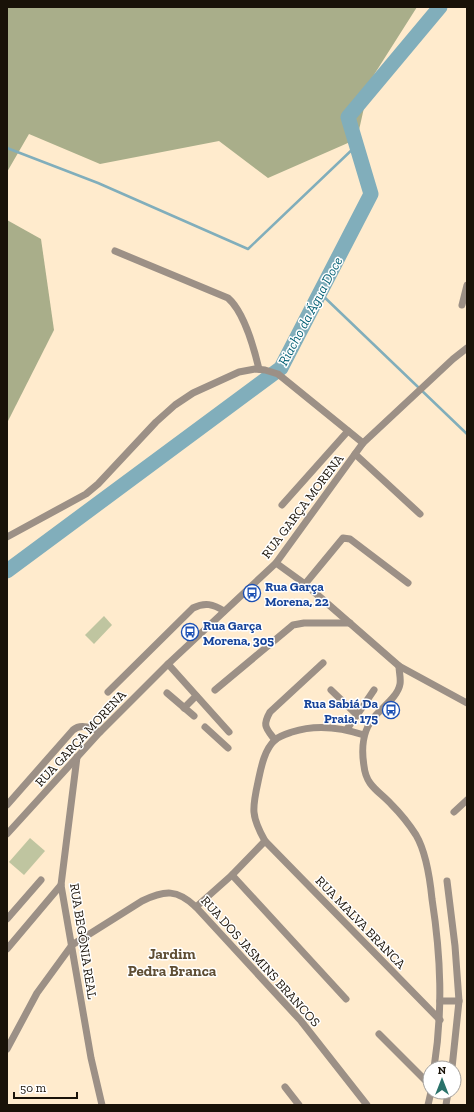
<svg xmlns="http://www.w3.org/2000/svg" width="474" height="1112" font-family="'Zilla Slab',serif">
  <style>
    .green { fill: #bfc5a0 }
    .forest { fill: #a9ae8a }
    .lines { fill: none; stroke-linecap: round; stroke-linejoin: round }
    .stream { stroke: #81aebb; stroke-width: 2.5 }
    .river { stroke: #81aebb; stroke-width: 15 }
    .minor { stroke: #9c9086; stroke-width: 7 }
    .labels { text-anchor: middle; stroke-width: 3; stroke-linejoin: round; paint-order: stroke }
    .street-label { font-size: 13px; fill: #191208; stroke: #fff }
    .transit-label { font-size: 13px; font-weight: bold; fill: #164399; stroke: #fff; text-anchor: start }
    .water-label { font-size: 14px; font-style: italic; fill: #076276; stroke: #fff }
    .quarter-label { font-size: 15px; font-weight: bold; fill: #5e4d33; stroke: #fff }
  </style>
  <rect width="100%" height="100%" fill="#ffebcd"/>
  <g class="green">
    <path d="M104,616L112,625L94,644L85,635Z"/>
    <path d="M30,838L45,851L24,875L9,862Z"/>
  </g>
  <g class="forest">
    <path d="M7,7H417L370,81L357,139L268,178L219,141L100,164L29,134L7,172Z"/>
    <path d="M7,220L41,239L54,330L7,423Z"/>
  </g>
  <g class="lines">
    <g class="stream">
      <path d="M7,148L98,183L248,249L357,145"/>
      <path d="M320,293L467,434"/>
    </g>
    <path class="river" d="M7,571L281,368L371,194L348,117L440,7"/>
    <g class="minor">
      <path d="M115,251L228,298C244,312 254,348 259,369"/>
      <path d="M462,305L467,285"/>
      <path d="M355,454L420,514"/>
      <path d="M282,505L348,431"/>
      <path d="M7,537L86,494L98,484L156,422L175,405L193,393L239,372L255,369L265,370L278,374L363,443"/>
      <path d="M276,563L305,584L399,666L467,703"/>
      <path d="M305,584L343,538L350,539L408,583"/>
      <path d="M168,664L229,732"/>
      <path d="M399,666C399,672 401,678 400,684C398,696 384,706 376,715C363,728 361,748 364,766C366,786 379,791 391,804C400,813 409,824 416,835C426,852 430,879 432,899C441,957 443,1010 434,1068"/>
      <path d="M215,690L293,625L304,623H350"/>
      <path d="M331,690L357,715L374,690"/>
      <path d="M108,692L193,608C205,602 213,604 224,611"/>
      <path d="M167,693L194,716"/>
      <path d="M184,708L196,696"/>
      <path d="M205,727L228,748"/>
      <path d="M347,729L357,715"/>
      <path d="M364,735C340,727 316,724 292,732C286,734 279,736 275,740C264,750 261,768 258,782C252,809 251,816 265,841L440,1020"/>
      <path d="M275,740C266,728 262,726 270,712L323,663"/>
      <path d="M77,757L61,885L91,1058L102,1105"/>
      <path d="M7,805L73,730C81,723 92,728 100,732"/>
      <path d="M454,812L467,800"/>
      <path d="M7,834L100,732L168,664L276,563L363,443L453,359L467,348"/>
      <path d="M232,875L346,999"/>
      <path d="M447,881L455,946L459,1001L452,1068"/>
      <path d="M196,907L232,875L265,841"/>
      <path d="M7,919L41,880"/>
      <path d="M7,949L61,885"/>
      <path d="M440,1001H459"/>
      <path d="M379,1034L430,1085"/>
      <path d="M7,1049L37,993L72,945L142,901C165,890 177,889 196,907L301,1021L367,1105"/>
      <path d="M285,1087L299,1105"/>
      <path d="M428,1105L431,1092"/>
      <path d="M446,1105L448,1092"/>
    </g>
  </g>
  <defs>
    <g id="bus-ring" transform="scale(0.9)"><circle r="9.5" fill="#fff" stroke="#1a4fb4" stroke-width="1.5"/><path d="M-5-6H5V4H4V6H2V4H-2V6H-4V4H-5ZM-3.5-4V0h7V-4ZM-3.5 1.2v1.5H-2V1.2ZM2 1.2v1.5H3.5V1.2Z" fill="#1a4fb4"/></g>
  </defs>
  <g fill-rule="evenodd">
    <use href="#bus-ring" x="252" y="593"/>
    <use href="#bus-ring" x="190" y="632"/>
    <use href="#bus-ring" x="391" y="710"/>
  </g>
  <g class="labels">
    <g class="street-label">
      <text transform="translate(302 506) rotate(-53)" y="5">RUA GARÇA MORENA</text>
      <text transform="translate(80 738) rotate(-47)" y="5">RUA GARÇA MORENA</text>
      <text transform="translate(361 922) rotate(46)" y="5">RUA MALVA BRANCA</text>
      <text transform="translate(84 941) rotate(81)" y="5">RUA BEGÔNIA REAL</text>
      <text transform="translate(261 961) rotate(48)" y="5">RUA DOS JASMINS BRANCOS</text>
    </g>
    <g class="transit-label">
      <text x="265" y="591">Rua Garça<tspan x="265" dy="15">Morena, 22</tspan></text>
      <text x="203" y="630">Rua Garça<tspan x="203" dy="15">Morena, 305</tspan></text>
      <text x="378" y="708" text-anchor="end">Rua Sabiá Da<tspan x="378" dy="15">Praia, 175</tspan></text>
    </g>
    <g class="water-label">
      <text transform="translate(310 311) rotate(-62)" y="5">Riacho da Água Doce</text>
    </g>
    <g class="quarter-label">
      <text x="172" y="959">Jardim<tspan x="172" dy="17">Pedra Branca</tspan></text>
    </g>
  </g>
  <rect width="474" height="1112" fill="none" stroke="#191208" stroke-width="16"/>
  <g transform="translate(442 1080)"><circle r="19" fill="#ffffff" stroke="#a3a09c"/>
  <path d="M0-3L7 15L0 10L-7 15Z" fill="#2a726a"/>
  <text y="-6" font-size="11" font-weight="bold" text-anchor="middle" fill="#191208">N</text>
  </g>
  <path d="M14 1092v6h63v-6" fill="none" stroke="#191208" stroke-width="2"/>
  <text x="20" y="1092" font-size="12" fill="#191208" stroke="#ffffff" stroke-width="3" paint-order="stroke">50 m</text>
</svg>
